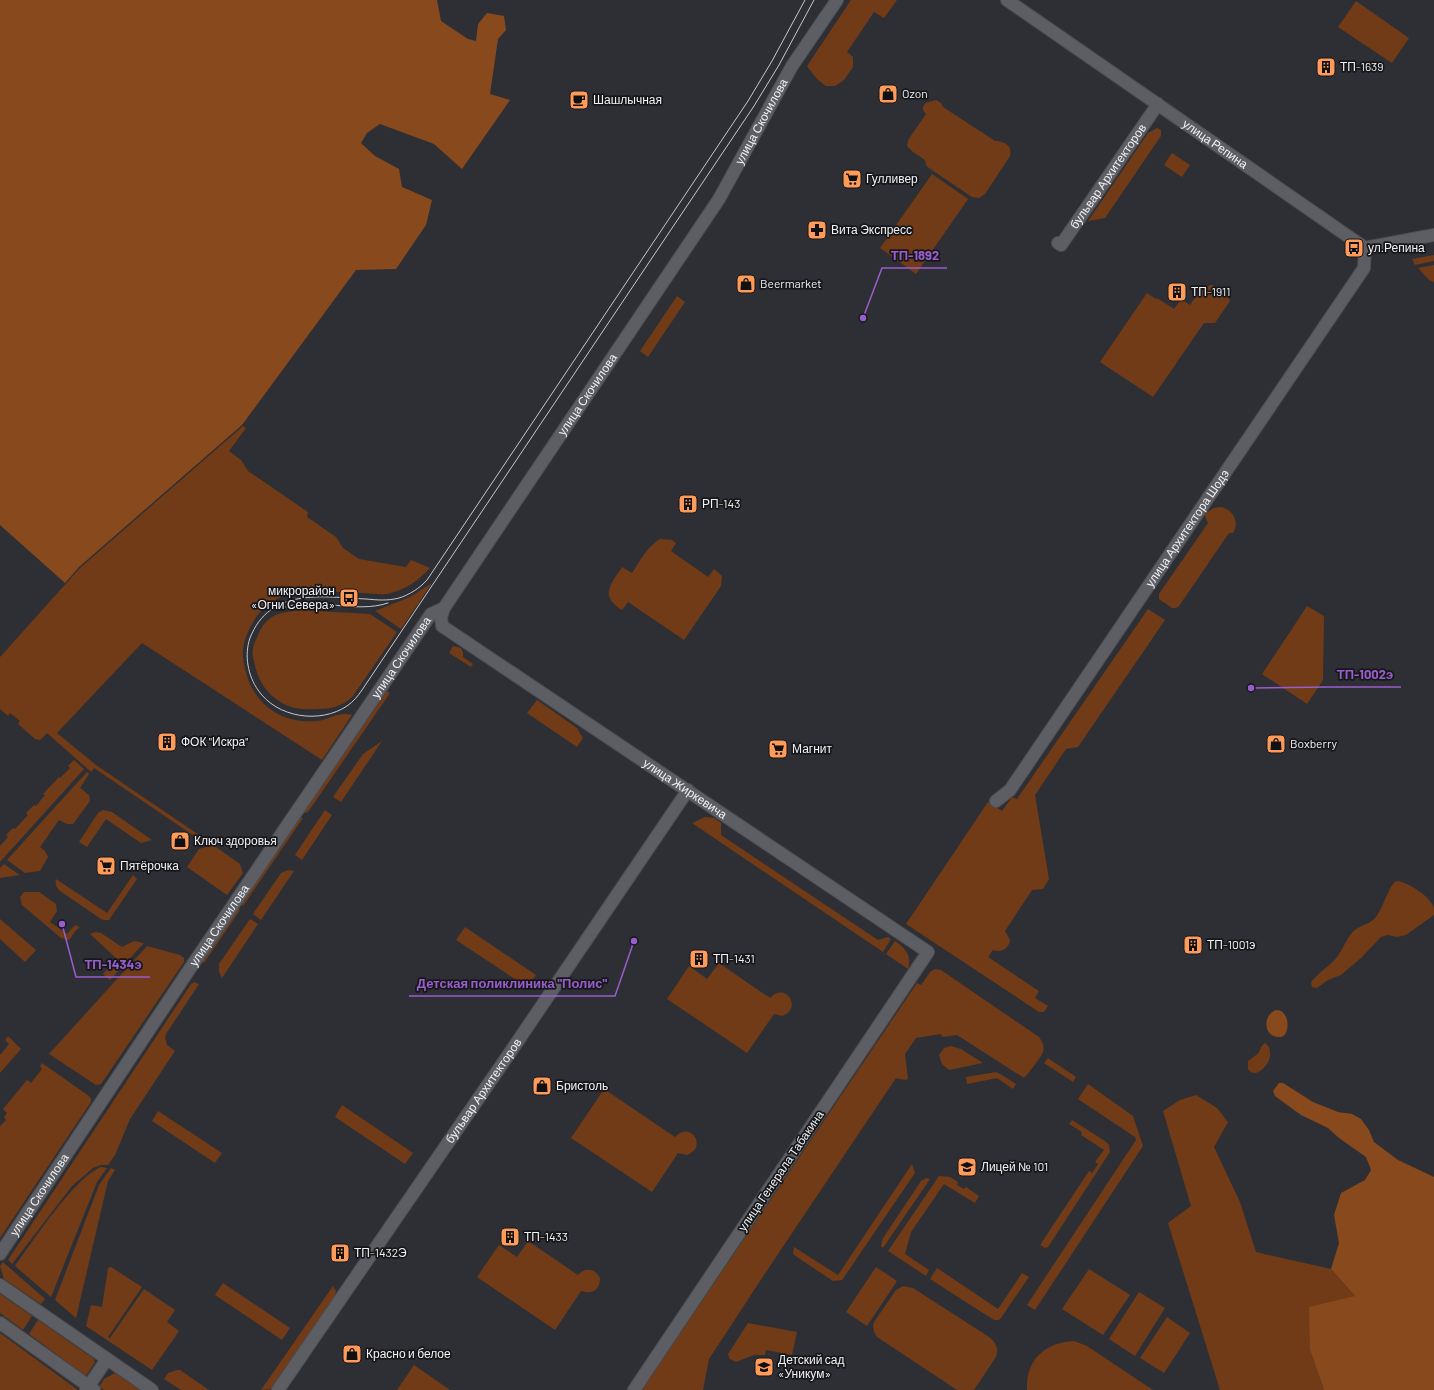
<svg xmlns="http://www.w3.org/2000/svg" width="1434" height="1390" font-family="Barlow,sans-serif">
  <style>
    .green { fill: #703b16 }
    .forest { fill: #88491d }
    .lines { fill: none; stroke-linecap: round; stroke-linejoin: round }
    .minor-casing { stroke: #4b4c50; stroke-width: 14 }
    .tertiary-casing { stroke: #4b4c50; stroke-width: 14 }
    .minor { stroke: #5c5e64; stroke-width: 12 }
    .tertiary { stroke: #5c5e64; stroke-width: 12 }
    .tram { stroke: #c7c8cd; stroke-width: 1 }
    .labels { text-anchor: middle; stroke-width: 3.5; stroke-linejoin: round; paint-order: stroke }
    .poi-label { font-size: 12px; fill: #f1f2f6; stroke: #17171a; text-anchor: start }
    .street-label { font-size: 12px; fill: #f1f2f6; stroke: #17171a }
    .leader { fill: none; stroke: #985ecd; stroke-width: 1.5 }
    .callout-dot { fill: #985ecd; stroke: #17171a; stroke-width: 1.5 }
    .callout-label { font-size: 13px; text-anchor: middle; font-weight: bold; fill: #985ecd; stroke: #17171a; stroke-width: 3.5; stroke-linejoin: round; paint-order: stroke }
  </style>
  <rect width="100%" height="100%" fill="#2e2f35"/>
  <g class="green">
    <path d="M851,0H897L884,18L874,12L847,52L853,57V67L844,80L835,86H826L817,79L807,66Z"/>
    <path d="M1356,1L1409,38L1392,63L1338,27Z"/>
    <path d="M936,100L941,103L943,107L995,141C1004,141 1013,146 1010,156L985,194L979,198L972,197L929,168L926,165L925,160L913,152L907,146L908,140L926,114L923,110C922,102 930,102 936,100Z"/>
    <path d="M1157,128L1161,130V136L1105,218L1088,221L1148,133Z"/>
    <path d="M1172,153L1190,165L1182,177L1164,165Z"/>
    <path d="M932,174L968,199L916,274L880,248Z"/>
    <path d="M1434,255V261L1415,265L1412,259Z"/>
    <path d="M1434,265V282L1429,280L1418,268Z"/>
    <path d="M1211,285C1218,287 1227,293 1230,301L1228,304L1215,323H1204L1153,397L1100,362L1147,293L1156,299L1157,298L1174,309L1181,299L1190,305L1201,289Z"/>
    <path d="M677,296L685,302L648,357L640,351Z"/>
    <path d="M243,426L246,428L229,451L241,460L248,471L308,512L307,517L336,537L343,548L359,559L406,567L411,560L430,568C418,581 405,590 387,594C380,595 371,593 363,593C348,592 333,592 318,591C311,590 303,589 296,591C282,594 262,607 255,619C248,630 242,644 243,656C247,698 275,725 318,721C331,719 338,711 352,715L322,760L142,643L57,733L96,765L205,839L200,840L94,768L91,772L47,733L40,740L35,739L18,724L20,721L10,713L8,716L0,709V657L80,568Z"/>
    <path d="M1220,507C1233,509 1240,522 1233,533H1229L1179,606L1176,608H1172L1159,599V594L1208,523L1204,514L1214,508Z"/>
    <path d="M660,539L672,540L676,543L671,551L708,577L714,569L722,576L721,586L684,640L628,602L622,610C599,596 611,584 622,567L632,573C640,561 647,547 660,539Z"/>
    <path d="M432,583L401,629L375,611L410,597Z"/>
    <path d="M1307,606L1324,616L1323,680L1307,704L1262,674Z"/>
    <path d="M1148,609L1165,620L1078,747L1066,749L1035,795L1049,879L1043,889L1032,890L1005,931L1010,940C1009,949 1001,953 993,950L988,957L1039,991L1035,998L1048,1006L1044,1012H1039L906,924L988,802L1002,811L1012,797L1017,799Z"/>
    <path d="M299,610L370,614L397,632L353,696C343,706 332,709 318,709C306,710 292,709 282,703C266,694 257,679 254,661C253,658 252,653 253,649C253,645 256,640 258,635C260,630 264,623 268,620C277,612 289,612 299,610Z"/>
    <path d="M453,646L461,648L463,652V657L473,664L471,667L449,653Z"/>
    <path d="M387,691L390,693L308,812L303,813Z"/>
    <path d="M537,700L577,728L583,738L577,747L527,713Z"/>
    <path d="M382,741L341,802L333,797L363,754Z"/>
    <path d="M74,760L84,769L0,862V846L8,837L6,835L13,828L15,829L28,815L26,813L34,805L36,806L45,795L43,794L59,777L60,778L70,768L68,766Z"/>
    <path d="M87,772L89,774L80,788L89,795L90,801L73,824H67L59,820L40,847L45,851L48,857L40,871L25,873L7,860Z"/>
    <path d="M103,810L112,812L152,840L141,843L106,819L87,847L79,842L98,813Z"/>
    <path d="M325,810L332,815L302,860L295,855Z"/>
    <path d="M705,817L714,818L721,823V835L878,940L888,937L891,939L883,952L692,823Z"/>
    <path d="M299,818H303L243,906L241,904Z"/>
    <path d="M213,845L240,864L243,873L227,895L187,867L199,849Z"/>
    <path d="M4,864L20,875L0,878V868Z"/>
    <path d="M288,870L294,871L261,920L253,914L281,873Z"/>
    <path d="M133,875L137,879L109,920H104L101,919L60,891C56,887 55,884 56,879L107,913Z"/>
    <path d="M1396,881C1407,881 1431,897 1434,908C1434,909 1434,914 1434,915L1406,935L1397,937L1388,935L1381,937L1362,957L1341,975L1328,980L1317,988L1312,987L1311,983L1312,981C1319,972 1330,966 1337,957C1344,948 1347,936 1356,929C1362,925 1370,924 1375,918C1383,909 1388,887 1396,881Z"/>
    <path d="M24,892H39L56,904L57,911L50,922L67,934L74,926L76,925L80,928L77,929L69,940L61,938L22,905L20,897Z"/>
    <path d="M238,908L240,910L204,963L201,961Z"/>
    <path d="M0,919L36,950L25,962L0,939Z"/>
    <path d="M250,919L258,924L222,978L219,972V964Z"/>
    <path d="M465,927L536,975L527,987L456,940Z"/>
    <path d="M95,932L101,933L122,947L134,941L144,943L110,980L103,974L117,959L90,934Z"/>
    <path d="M895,941C905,948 912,955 908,969L886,954Z"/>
    <path d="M147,946L180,955L184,958V962L101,1084L96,1085L49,1054Z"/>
    <path d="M719,963L770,998C786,981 803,1009 782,1016L774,1014L747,1053L667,999L689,966L707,979Z"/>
    <path d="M935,969L941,970L1039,1037C1042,1041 1045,1046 1043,1052C1041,1058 1029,1072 1024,1078L957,1035L942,1037L941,1034L916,1038L905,1054L908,1079L905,1080L896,1078L768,1269L709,1359L703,1390H642L917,983L921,985L930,972Z"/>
    <path d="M194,982L199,984L166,1034L165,1038L167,1045L175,1051L130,1119L115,1155L108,1165H101L93,1168L72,1186L12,1264L8,1260L191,984Z"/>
    <path d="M8,1036L21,1049L0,1073V1055L9,1044L5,1040Z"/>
    <path d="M1265,1043L1269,1047C1270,1051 1271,1056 1269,1060C1266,1068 1254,1079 1248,1069V1061C1251,1058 1256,1056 1259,1052C1261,1048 1261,1046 1265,1043Z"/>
    <path d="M951,1046L961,1049L983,1063L949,1070L942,1064L939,1055L944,1048Z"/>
    <path d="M1048,1058L1076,1077L1073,1082L1044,1063Z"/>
    <path d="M42,1063L89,1096L91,1099V1102L0,1238V1126L6,1120L4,1117L7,1113L3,1109L27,1080L31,1083L42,1069L40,1066Z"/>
    <path d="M996,1072L1002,1075L1016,1084L1013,1089L997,1078L967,1084L966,1077Z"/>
    <path d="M1088,1084L1133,1116L1143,1146L1035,1310L1027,1305L1136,1140L1135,1137L1078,1099Z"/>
    <path d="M604,1089L675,1137C691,1120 708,1148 687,1155L678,1153L652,1192L571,1138Z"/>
    <path d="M1196,1095L1217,1108L1228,1122L1214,1147L1240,1202L1256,1252L1331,1269L1355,1296L1310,1350L1324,1390H1220L1168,1223L1191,1206L1163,1111L1180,1100Z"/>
    <path d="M342,1105L413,1153L405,1164L335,1117Z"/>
    <path d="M158,1111L222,1153L215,1163L152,1121Z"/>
    <path d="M1072,1120L1105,1141L1109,1145L1110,1152L1048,1247L1045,1248L1040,1245L1089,1171L1092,1173L1098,1164L1095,1162L1104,1150L1081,1135L1082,1132L1069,1124Z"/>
    <path d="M912,1164L915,1173L842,1280L833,1281L794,1255L793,1253L794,1247L838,1275Z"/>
    <path d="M101,1167L107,1168L97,1182L51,1297L15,1266C33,1241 75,1177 101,1167Z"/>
    <path d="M111,1168L115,1170L108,1181L76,1318L55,1300L99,1185Z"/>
    <path d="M939,1176L950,1177L958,1182L957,1185L964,1189L966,1187L979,1196L975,1203L944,1184L911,1232L905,1254L929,1270L926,1276L888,1251Z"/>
    <path d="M926,1178L930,1179L883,1248L881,1246L883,1238L921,1181Z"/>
    <path d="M528,1241L578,1275C585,1267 595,1268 600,1278C600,1290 592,1295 581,1291L555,1330L477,1277L499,1245L517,1257Z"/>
    <path d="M3,1262L45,1299L41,1304L4,1279L0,1266Z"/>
    <path d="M111,1267L142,1287L108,1337L110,1338L144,1289L175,1310L167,1322L179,1331L152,1370L86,1326L91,1305L102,1307L108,1268Z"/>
    <path d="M876,1267L897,1281L867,1326L846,1312Z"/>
    <path d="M937,1268L998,1309L1022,1273L1029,1277L1001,1318L999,1320H994L930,1279Z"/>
    <path d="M1089,1269L1130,1295L1103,1335L1062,1309Z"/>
    <path d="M223,1283L290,1328L282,1340L215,1295Z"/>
    <path d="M333,1286L336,1291L335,1296L272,1389L261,1390Z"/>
    <path d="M903,1286L913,1288L989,1337C996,1342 999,1349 996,1357L974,1390H957L877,1337C874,1332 872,1328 874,1322L896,1290Z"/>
    <path d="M1139,1292L1165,1308L1135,1356L1109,1339Z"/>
    <path d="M0,1294L32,1316L23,1330L0,1313Z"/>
    <path d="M1167,1317L1190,1333L1164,1373L1140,1358Z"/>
    <path d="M38,1320L94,1359L95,1362L86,1376L29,1334Z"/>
    <path d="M748,1323L797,1332L792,1355L766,1350L765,1355H754L736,1362L730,1359L728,1354Z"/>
    <path d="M0,1333L78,1390H0Z"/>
    <path d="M1074,1341L1087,1346L1153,1390H1027C1025,1361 1045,1342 1074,1341Z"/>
    <path d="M414,1365L450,1390H397Z"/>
    <path d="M177,1370H180L209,1390H181L164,1379L168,1373Z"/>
    <path d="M115,1373L140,1390H104L99,1387L104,1379Z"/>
  </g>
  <g class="forest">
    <path d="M0,0H437L441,21L468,39L476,41L478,24L487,13L504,16L506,30L498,39L490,94L510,100L462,169L434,144L380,124L367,133L361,143L375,156L399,169L402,187L432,200L426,225L396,269L356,270L242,425L79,567L65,583L0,525Z"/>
    <path d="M1276,1010C1291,1010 1290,1036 1281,1037C1264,1039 1261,1016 1276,1010Z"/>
    <path d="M1279,1083H1283L1313,1102L1338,1112L1352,1114L1361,1119L1369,1130L1374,1142L1398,1160L1434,1177V1390H1324L1310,1350L1309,1307L1355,1296L1331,1269L1339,1243L1334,1215L1341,1193L1365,1180L1371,1170L1366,1157L1339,1138L1328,1128L1301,1115L1275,1096L1273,1091Z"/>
  </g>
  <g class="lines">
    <g class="minor-casing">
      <g id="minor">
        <path id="s1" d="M1007,0L1365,248L1434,235"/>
        <path id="s2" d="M1058,243L1061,245L1158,104"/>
        <path id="s3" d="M444,608L441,617L442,626L928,952L634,1390"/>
        <path id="s4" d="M996,801L1010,790L1364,268L1365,248"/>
        <path d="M0,1285L152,1390"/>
        <path d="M0,1323L94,1390"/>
        <path d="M86,1390L107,1359"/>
        <path id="s5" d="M278,1390L509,1054L688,790"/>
      </g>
    </g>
    <g class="tertiary-casing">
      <g id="tertiary">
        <path id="s6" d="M0,1254L193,964L431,614L444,608L719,199L792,66L837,0"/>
      </g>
    </g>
    <use href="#minor" class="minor"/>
    <use href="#tertiary" class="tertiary"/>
    <g class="tram">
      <path d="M805,0L772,61L748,101L427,580C420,588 409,595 399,598C388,601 377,600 366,599C322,597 270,587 250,638C244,655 248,676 258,690C277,718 320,724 347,706C353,702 358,696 362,690L754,106L779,65L814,0"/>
      <path d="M285,607C318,597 355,614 388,603"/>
    </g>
  </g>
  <defs>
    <g id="building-square" transform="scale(1)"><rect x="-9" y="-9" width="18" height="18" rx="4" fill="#ff9b59" stroke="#17171a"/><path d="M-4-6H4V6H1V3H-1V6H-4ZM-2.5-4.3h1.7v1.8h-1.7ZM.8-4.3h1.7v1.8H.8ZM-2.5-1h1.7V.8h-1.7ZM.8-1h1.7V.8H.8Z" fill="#111"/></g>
    <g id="shop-square" transform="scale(1)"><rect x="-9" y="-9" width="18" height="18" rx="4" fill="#ff9b59" stroke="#17171a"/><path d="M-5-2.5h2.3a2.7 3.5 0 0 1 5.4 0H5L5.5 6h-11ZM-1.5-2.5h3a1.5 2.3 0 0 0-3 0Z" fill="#111"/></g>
    <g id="cafe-square" transform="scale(1)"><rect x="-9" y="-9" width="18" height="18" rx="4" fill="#ff9b59" stroke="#17171a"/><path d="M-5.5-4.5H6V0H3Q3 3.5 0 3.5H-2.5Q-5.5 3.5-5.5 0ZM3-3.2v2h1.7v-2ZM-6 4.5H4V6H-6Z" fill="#111"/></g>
    <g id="supermarket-square" transform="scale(1)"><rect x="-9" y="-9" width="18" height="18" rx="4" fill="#ff9b59" stroke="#17171a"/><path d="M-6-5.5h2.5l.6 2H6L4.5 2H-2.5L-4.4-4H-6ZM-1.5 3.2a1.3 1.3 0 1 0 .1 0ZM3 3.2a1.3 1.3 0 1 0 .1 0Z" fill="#111"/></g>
    <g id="pharmacy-square" transform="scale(1)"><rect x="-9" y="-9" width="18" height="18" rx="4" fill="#ff9b59" stroke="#17171a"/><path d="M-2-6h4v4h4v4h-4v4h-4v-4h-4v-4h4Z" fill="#111"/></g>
    <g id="bus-square" transform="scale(1)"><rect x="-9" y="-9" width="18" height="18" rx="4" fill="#ff9b59" stroke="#17171a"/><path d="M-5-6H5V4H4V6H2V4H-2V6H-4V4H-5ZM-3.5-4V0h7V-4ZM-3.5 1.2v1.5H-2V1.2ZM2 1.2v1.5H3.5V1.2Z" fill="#111"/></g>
    <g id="school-square" transform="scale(1)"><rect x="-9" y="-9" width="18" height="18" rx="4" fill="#ff9b59" stroke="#17171a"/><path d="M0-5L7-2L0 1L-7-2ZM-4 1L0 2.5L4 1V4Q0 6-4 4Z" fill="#111"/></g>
  </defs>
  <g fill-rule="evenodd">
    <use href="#building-square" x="1326" y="67"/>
    <use href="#shop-square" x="888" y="94"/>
    <use href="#cafe-square" x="579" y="100"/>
    <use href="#supermarket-square" x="852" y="179"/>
    <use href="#pharmacy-square" x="817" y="230"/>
    <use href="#bus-square" x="1354" y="248"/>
    <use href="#shop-square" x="746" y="284"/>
    <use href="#building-square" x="1177" y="292"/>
    <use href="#building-square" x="688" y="504"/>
    <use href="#bus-square" x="349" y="598"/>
    <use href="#building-square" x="167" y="742"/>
    <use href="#shop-square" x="1276" y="744"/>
    <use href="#supermarket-square" x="778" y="749"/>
    <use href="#shop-square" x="180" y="841"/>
    <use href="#supermarket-square" x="106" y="866"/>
    <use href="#building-square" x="1193" y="945"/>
    <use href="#building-square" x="699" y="959"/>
    <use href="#shop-square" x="542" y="1086"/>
    <use href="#school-square" x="967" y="1167"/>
    <use href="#building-square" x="510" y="1237"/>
    <use href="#building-square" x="340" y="1253"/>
    <use href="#shop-square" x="352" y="1354"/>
    <use href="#school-square" x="764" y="1367"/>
  </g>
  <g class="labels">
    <g class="poi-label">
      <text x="1340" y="71">ТП-1639</text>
      <text x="902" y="98">Ozon</text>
      <text x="593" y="104">Шашлычная</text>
      <text x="866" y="183">Гулливер</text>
      <text x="831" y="234">Вита Экспресс</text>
      <text x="1368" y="252">ул.Репина</text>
      <text x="760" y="288">Beermarket</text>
      <text x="1191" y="296">ТП-1911</text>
      <text x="702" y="508">РП-143</text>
      <text x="335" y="595" text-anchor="end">микрорайон<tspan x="335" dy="14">«Огни Севера»</tspan></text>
      <text x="181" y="746">ФОК "Искра"</text>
      <text x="1290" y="748">Boxberry</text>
      <text x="792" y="753">Магнит</text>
      <text x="194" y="845">Ключ здоровья</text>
      <text x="120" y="870">Пятёрочка</text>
      <text x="1207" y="949">ТП-1001э</text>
      <text x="713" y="963">ТП-1431</text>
      <text x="556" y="1090">Бристоль</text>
      <text x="981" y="1171">Лицей № 101</text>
      <text x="524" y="1241">ТП-1433</text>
      <text x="354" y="1257">ТП-1432Э</text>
      <text x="366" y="1358">Красно и белое</text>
      <text x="778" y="1364">Детский сад<tspan x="778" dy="14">«Уникум»</tspan></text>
    </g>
    <g class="street-label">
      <text dy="4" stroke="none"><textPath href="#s6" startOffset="1367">улица Скочилова</textPath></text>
      <text dy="4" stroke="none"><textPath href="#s1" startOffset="253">улица Репина</textPath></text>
      <text dy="4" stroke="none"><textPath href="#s2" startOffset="87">бульвар Архитекторов</textPath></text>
      <text dy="4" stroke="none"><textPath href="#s6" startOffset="1043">улица Скочилова</textPath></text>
      <text dy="4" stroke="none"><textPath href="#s4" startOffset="334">улица Архитектора Шодэ</textPath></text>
      <text dy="4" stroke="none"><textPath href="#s6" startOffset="719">улица Скочилова</textPath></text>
      <text dy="4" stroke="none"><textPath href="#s3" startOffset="311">улица Жиркевича</textPath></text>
      <text dy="4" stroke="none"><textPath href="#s6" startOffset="395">улица Скочилова</textPath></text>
      <text dy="4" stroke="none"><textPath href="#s5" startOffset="363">бульвар Архитекторов</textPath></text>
      <text transform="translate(781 1171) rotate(-56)" y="4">улица Генерала Табакина</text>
      <text dy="4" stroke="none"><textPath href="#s6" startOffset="71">улица Скочилова</textPath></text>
    </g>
  </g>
  <path class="leader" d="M863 318L882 268H947M1251 688L1329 687H1401M62 924L76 977H150M634 941L615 996H409"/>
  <g class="callout-dot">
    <circle cx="863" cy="318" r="4"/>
    <circle cx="1251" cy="688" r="4"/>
    <circle cx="62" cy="924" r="4"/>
    <circle cx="634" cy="941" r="4"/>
  </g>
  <g class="callout-label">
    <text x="915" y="260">ТП-1892</text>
    <text x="1365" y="679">ТП-1002э</text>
    <text x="113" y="969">ТП-1434э</text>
    <text x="512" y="988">Детская поликлиника "Полис"</text>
  </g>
</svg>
